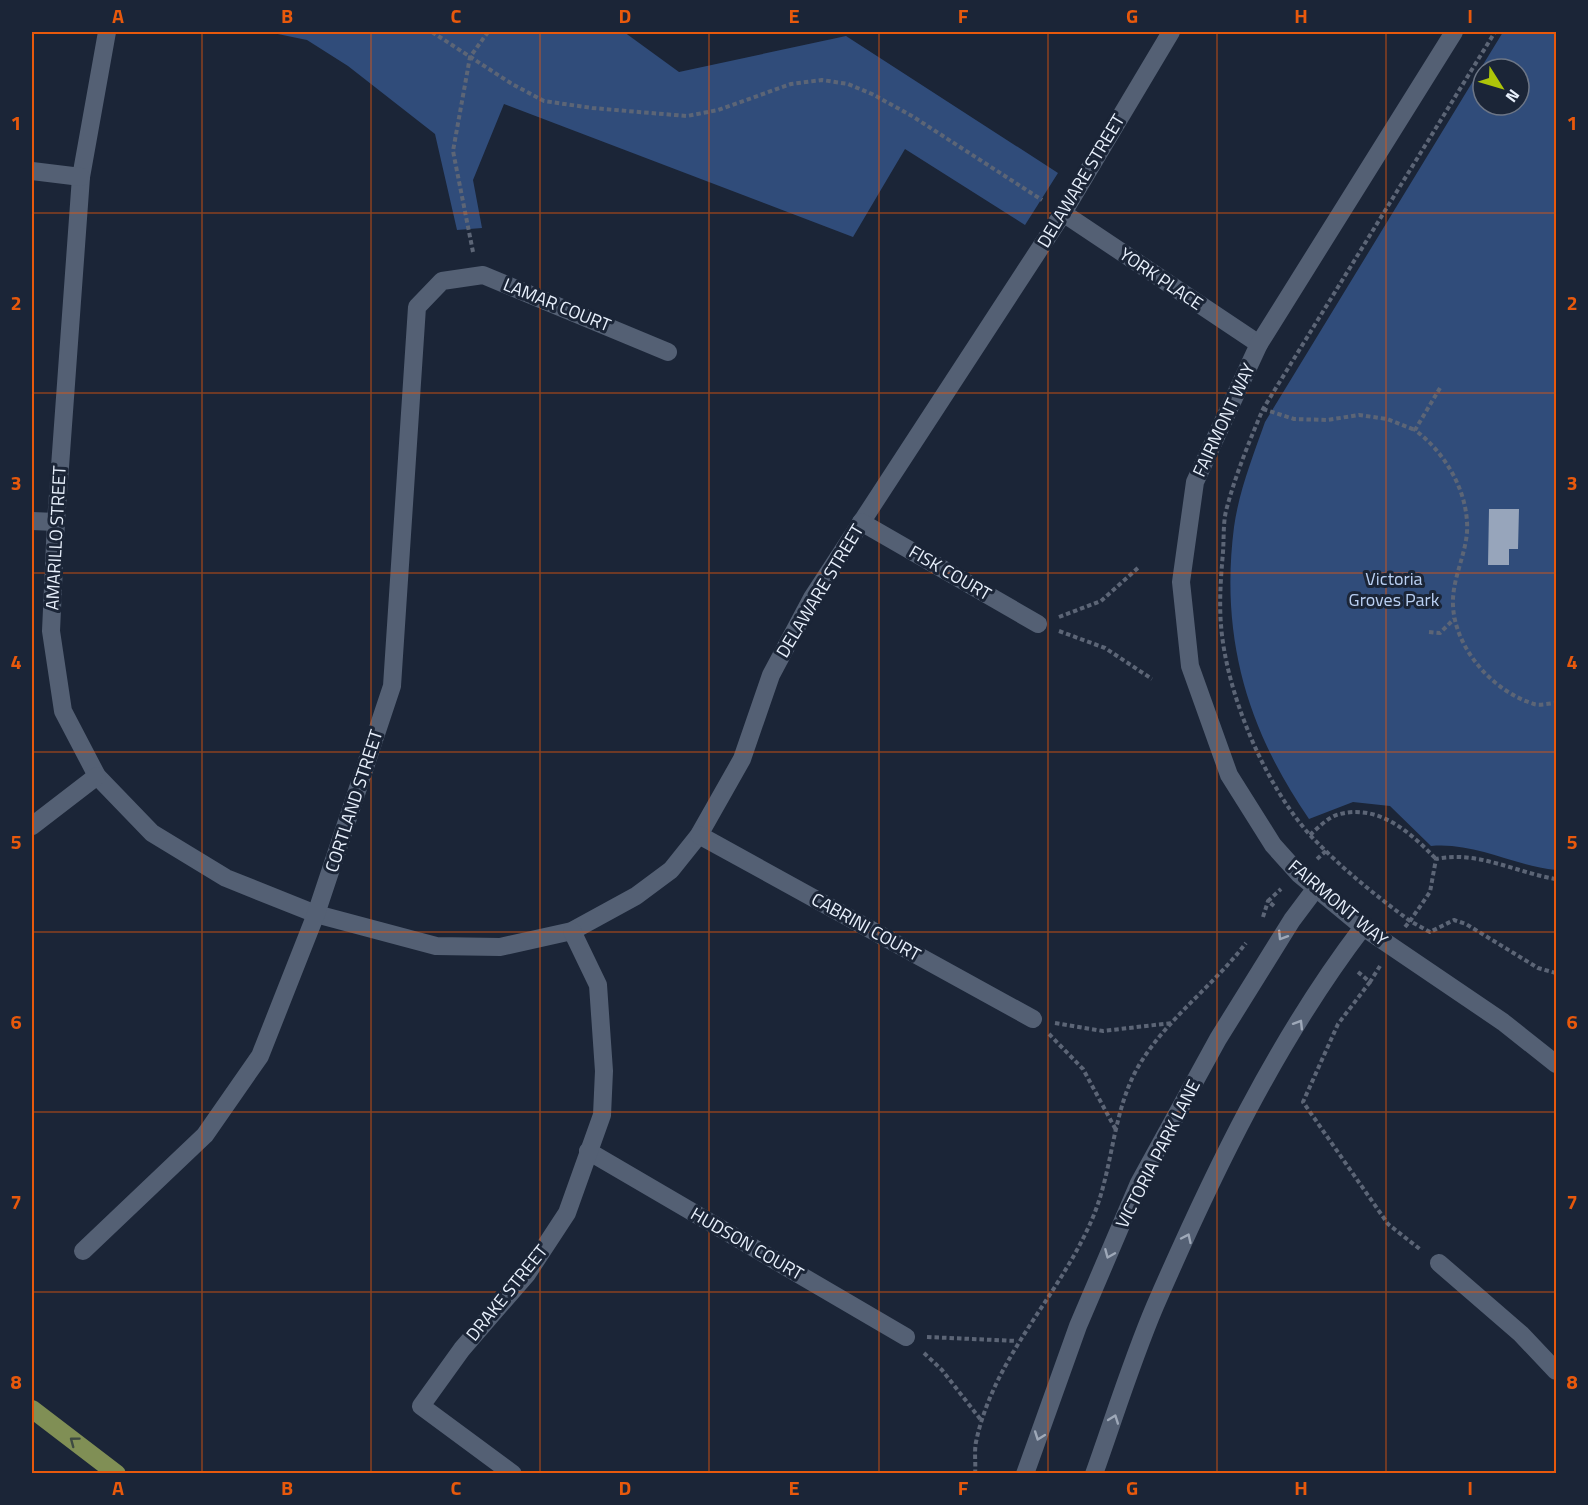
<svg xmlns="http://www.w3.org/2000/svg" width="1588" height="1505" font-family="'Titillium Web',sans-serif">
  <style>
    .green { fill: #304c7a; fill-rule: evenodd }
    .building { fill: #97a5bb }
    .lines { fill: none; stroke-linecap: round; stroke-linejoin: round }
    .path { stroke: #5c6576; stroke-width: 4; stroke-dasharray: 4.5 3; stroke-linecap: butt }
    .minor { stroke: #546074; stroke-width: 18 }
    .tertiary { stroke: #546074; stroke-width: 18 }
    .primary { stroke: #808f55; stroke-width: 18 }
    .oneway { stroke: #9ea8b8 }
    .oneway2 { stroke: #3e4a42 }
    .grid { fill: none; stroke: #e8590c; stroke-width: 1.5; stroke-opacity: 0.55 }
    .labels { text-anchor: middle; stroke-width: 6; stroke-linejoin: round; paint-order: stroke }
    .street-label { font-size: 18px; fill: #e8f0fc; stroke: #1b2537 }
    .park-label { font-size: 18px; fill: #bad0f3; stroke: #1b2537 }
    .neatline { fill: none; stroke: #e8590c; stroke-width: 2 }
    .grid-label { font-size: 20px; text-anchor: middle; font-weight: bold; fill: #e8590c }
  </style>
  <rect width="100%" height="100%" fill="#1b2537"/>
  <g class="green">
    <path d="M268,32H624L679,72L846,36L1058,173L1025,225L905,149L853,237L504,104L473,180L482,228L457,230L435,134L348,66L307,40Z"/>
    <path d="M1503,32H1556V870C1514,866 1475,842 1431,846L1390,806L1353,802L1309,819C1247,729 1220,637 1234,527C1239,491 1253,456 1265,422ZM1483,69H1519V105H1483Z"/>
  </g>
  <path class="building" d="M1489,509H1519L1518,549H1509V565H1488Z"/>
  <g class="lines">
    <g class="path">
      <path d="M432,32L512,84L544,101L592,108L687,116L718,110L791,84L822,80L848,84L872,94L912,116L1042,200"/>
      <path d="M473,252L453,151L470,57L488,32"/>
      <path d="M1440,388L1415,430C1443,451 1465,486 1467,522C1469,548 1454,573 1453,599C1451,644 1491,691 1534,704C1540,706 1550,703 1556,703"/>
      <path d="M1263,409L1294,419L1327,420L1359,415L1387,419L1415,430"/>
      <path d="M1059,617L1101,601L1140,566"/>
      <path d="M1059,631L1105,648L1152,679"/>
      <path d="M1429,632L1440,633L1454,619"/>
      <path d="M1310,835C1319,827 1329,816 1340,814C1380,804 1412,834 1436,859"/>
      <path d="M1317,859L1326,851"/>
      <path d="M1556,879C1517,873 1477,850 1436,859L1430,892L1410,921L1430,932L1454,920L1466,924L1538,968L1556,973"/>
      <path d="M1274,906L1268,901L1281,889"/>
      <path d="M1263,917L1268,901"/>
      <path d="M1405,927L1410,921C1375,895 1340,867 1310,835C1265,785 1226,693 1221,625C1219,601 1221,576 1223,552C1224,539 1223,524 1226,511C1235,476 1249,442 1263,409L1495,32"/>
      <path d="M1358,972L1370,982L1380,966"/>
      <path d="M1370,982L1338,1024L1303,1102L1388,1224L1421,1250"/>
      <path d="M1055,1023L1103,1031L1172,1023"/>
      <path d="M1049,1034L1083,1069L1116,1130"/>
      <path d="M927,1337L1017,1341"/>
      <path d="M924,1353L942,1370L981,1420"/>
      <path d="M975,1474C976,1463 974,1452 976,1442C994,1356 1060,1296 1093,1217C1114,1167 1112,1108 1141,1062C1169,1017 1214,985 1246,943"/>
    </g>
    <g class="minor">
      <path d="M107,32L81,177L56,522L51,631L63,711L97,776L152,833L226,878L316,914L436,946L500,947L572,931L636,896L671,870L699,835L742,759L771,675L812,598L1063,213L1171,32"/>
      <path d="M32,171L81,177"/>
      <path d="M1063,213L1259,344"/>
      <path d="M32,521L56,522"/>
      <path d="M861,522L1038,624"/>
      <path d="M32,826L97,776"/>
      <path d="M699,835L1033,1019"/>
      <path d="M588,1151L906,1337"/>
      <path d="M83,1251L205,1135L260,1056L316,914L392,686L417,307L442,281L483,275L668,352"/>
      <path d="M1439,1263L1521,1334L1556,1371"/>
      <path d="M513,1474L421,1406L462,1349L527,1274L567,1213L602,1115L604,1071L598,985L572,931"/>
    </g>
    <g class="tertiary">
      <path d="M1454,32L1259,344L1195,482L1181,582L1190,666L1229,775L1273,845L1299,874L1363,927L1503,1022L1556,1064"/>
      <path d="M1025,1474L1078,1326L1139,1183L1218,1039L1292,920L1316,888"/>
      <path d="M1094,1474C1114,1418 1132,1360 1155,1306C1212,1175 1276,1041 1363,927"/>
    </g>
    <path class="primary" d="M32,1409L117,1474"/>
  </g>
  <defs><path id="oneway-chevron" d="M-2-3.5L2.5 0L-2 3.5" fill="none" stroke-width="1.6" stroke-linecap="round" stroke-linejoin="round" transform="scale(1.5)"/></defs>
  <g class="oneway">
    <use href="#oneway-chevron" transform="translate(1282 936) rotate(122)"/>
    <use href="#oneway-chevron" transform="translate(1299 1024) rotate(-58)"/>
    <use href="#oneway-chevron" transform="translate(1187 1238) rotate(-65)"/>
    <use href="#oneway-chevron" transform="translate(1109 1254) rotate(113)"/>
    <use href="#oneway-chevron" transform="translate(1114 1419) rotate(-70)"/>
    <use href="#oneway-chevron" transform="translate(1039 1436) rotate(110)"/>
  </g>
  <use class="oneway2" href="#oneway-chevron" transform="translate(74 1441) rotate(-143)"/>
  <path class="grid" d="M202,32V1474M371,32V1474M540,32V1474M709,32V1474M879,32V1474M1048,32V1474M1217,32V1474M1386,32V1474M32,213H1556M32,393H1556M32,573H1556M32,752H1556M32,932H1556M32,1112H1556M32,1292H1556"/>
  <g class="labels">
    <g class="street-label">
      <text transform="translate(1081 181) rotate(-59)" y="6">DELAWARE STREET</text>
      <text transform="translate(1161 279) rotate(34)" y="6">YORK PLACE</text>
      <text transform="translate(557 305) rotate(22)" y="6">LAMAR COURT</text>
      <text transform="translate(1224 420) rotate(-65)" y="6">FAIRMONT WAY</text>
      <text transform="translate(56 538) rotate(-87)" y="6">AMARILLO STREET</text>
      <text transform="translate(950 573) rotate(30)" y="6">FISK COURT</text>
      <text transform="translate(820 591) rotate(-59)" y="6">DELAWARE STREET</text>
      <text transform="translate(354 801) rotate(-72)" y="6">CORTLAND STREET</text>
      <text transform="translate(1338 903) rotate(40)" y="6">FAIRMONT WAY</text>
      <text transform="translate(866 927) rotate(29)" y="6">CABRINI COURT</text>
      <text transform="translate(1158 1154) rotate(-63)" y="6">VICTORIA PARK LANE</text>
      <text transform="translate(747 1244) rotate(30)" y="6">HUDSON COURT</text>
      <text transform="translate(507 1293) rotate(-51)" y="6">DRAKE STREET</text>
    </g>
    <g class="park-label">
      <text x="1394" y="585">Victoria<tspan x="1394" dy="21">Groves Park</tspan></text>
    </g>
  </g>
  <rect width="1588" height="1505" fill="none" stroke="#1b2537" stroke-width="66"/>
  <g transform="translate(1501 87) rotate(127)"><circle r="28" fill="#1b2537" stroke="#6d7686" stroke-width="1.5"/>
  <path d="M0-4.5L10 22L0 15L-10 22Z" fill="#aec509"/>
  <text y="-9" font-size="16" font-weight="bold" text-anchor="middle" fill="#e8f0fc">N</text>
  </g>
  <rect x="33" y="33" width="1522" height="1439" class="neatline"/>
  <g class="grid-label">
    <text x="118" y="23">A</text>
    <text x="287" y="23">B</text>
    <text x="456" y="23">C</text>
    <text x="625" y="23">D</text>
    <text x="794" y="23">E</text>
    <text x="963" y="23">F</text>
    <text x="1132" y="23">G</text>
    <text x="1301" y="23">H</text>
    <text x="1470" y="23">I</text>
    <text x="16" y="130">1</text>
    <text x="1572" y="130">1</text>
    <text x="16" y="310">2</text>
    <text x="1572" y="310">2</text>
    <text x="16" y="490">3</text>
    <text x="1572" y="490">3</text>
    <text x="16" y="669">4</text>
    <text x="1572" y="669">4</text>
    <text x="16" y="849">5</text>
    <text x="1572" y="849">5</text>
    <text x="16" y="1029">6</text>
    <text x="1572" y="1029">6</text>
    <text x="16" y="1209">7</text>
    <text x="1572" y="1209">7</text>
    <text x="16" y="1389">8</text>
    <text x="1572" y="1389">8</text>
    <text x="118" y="1495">A</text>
    <text x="287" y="1495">B</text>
    <text x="456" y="1495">C</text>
    <text x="625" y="1495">D</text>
    <text x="794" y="1495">E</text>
    <text x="963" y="1495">F</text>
    <text x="1132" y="1495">G</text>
    <text x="1301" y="1495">H</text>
    <text x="1470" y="1495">I</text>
  </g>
</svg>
